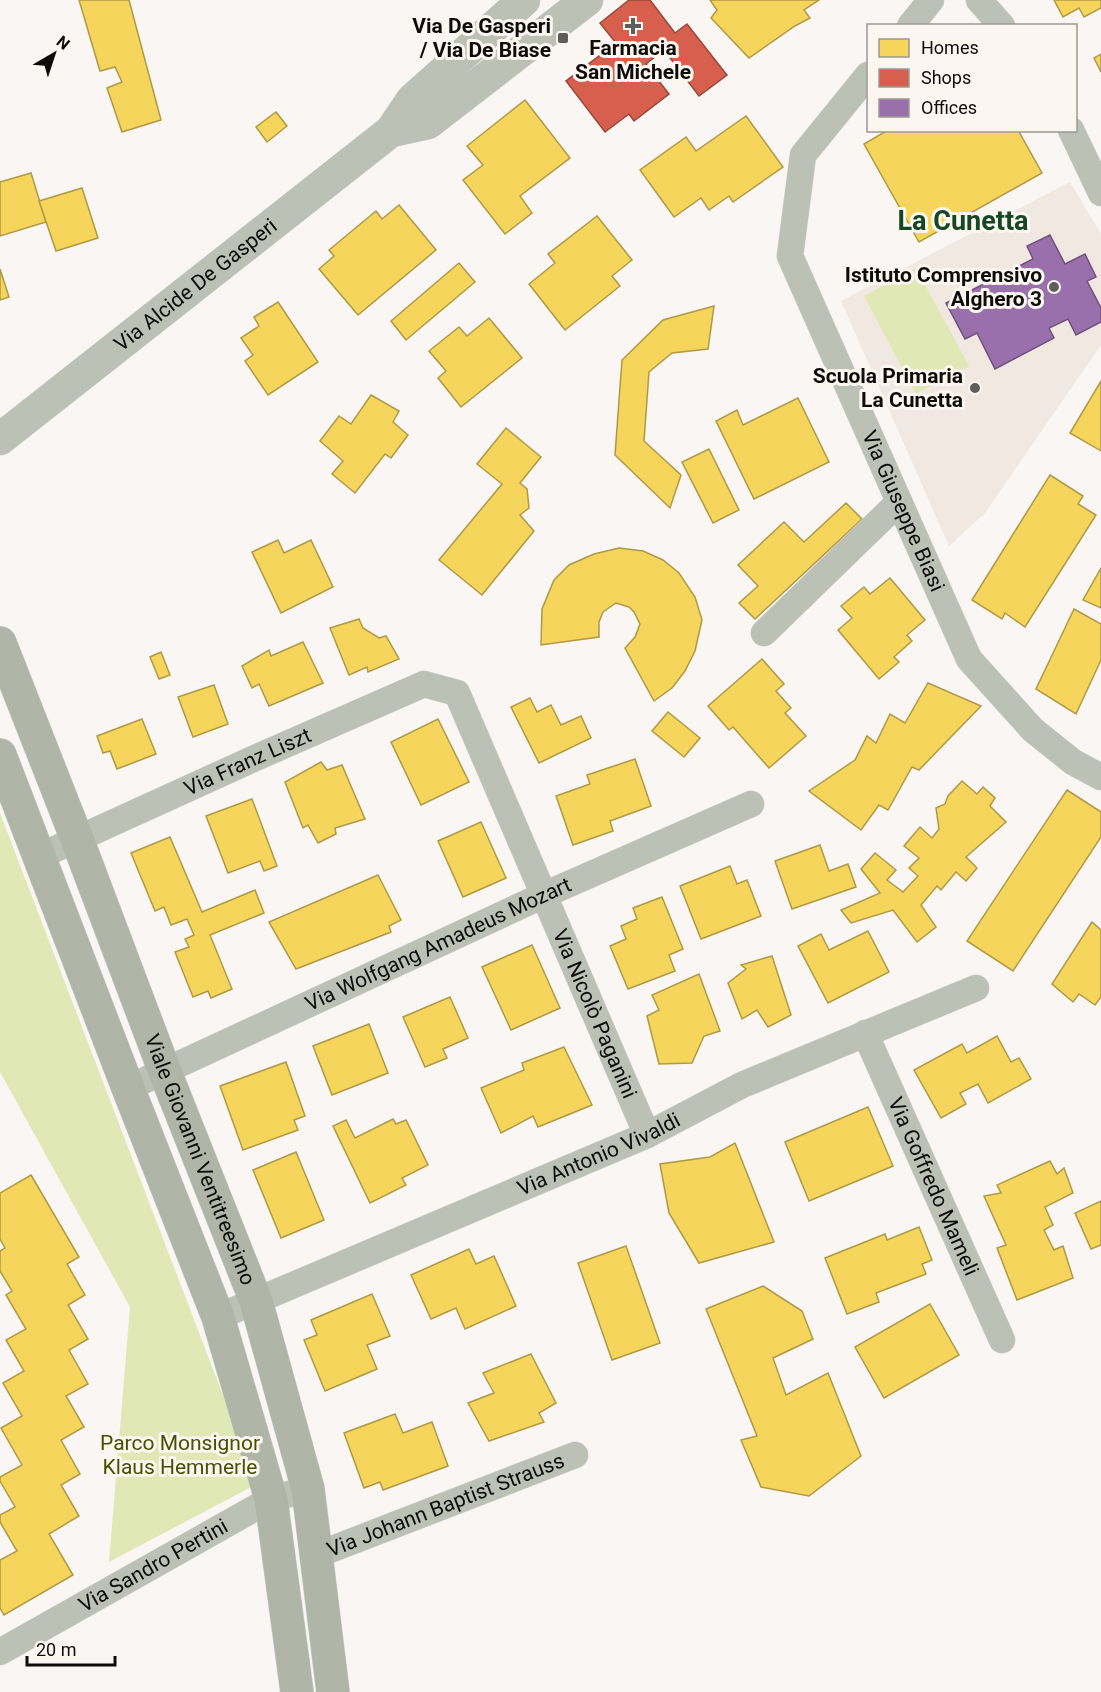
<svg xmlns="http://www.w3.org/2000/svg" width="1101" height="1692" font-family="Roboto,sans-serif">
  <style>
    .built { fill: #f1e8e2 }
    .green { fill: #e0e9b6 }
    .homes { fill: #f6d55c; stroke: #b09944; stroke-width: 1.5 }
    .shops { fill: #d6604d; stroke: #9a4739; stroke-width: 1.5 }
    .offices { fill: #9970ab; stroke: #6f527b; stroke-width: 1.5 }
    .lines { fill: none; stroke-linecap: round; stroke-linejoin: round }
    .minor-casing { stroke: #d3d1d0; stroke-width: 27 }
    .tertiary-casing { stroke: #d3d1d0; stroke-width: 33 }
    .secondary-casing { stroke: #d3d1d0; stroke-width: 34 }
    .minor { stroke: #bbc1b5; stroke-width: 26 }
    .tertiary { stroke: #bbc1b5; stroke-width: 32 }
    .secondary { stroke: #afb6a8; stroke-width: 33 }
    .poi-dot { fill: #605e5d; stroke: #fcf6f1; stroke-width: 2 }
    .labels { text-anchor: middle; stroke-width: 6; stroke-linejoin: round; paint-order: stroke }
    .poi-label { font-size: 21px; font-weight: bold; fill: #0e0c0b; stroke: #fcf6f1; text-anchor: end }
    .street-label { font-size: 21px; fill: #0e0c0b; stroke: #fcf6f1 }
    .park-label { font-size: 21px; fill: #455002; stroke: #fcf6f1 }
    .district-label { font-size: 27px; font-weight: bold; fill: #154724; stroke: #fcf6f1 }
  </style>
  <rect width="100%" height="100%" fill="#f9f6f4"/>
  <path class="built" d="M1070,182L1101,234V345L985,513L949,546L841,301Z"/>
  <g class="green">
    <path d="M916,268L969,366L916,394L864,296Z"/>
    <path d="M0,813L257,1484L109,1562L130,1307L0,1072Z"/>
  </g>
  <g class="homes">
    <path d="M79,0H129L161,120L122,132L107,88L122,82L115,67L100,71Z"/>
    <path d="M710,0H819L804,10L810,18L795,26L749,58L711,18L717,10Z"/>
    <path d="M1054,0H1101V8L1084,17L1079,8L1063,17Z"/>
    <path d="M1101,54V72L1094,58Z"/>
    <path d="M525,100L570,158L520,196L532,213L505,234L463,180L483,165L467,146Z"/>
    <path d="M276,112L287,126L267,142L256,127Z"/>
    <path d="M746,116L783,167L733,202L729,196L709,210L701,198L674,217L640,170L686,137L696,151Z"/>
    <path d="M888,130H1018L1042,173L919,242L864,144Z"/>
    <path d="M31,173L46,222L0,236V182Z"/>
    <path d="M82,188L98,238L56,251L39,201Z"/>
    <path d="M399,205L436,250L358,315L319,269L334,256L329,250L376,211L382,219Z"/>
    <path d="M597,216L632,260L612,276L620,286L565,330L529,284L555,263L548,254Z"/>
    <path d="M459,263L475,282L406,340L391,321Z"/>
    <path d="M0,269L9,297L0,300Z"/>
    <path d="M278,302L318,362L268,395L245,361L253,355L241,338L259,326L254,317Z"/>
    <path d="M714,306L708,349L672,353L649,372L644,441L681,475L670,508L615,455L622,360L663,320Z"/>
    <path d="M489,318L522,358L461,407L438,378L446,371L429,351L459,327L467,336Z"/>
    <path d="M1101,381V451L1070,433Z"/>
    <path d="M371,395L399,411L393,422L408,435L391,458L385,454L355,493L332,474L343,461L320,441L339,416L351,424Z"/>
    <path d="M798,398L829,462L754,499L716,421L737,410L743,425Z"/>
    <path d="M506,428L541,457L520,483L527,489L529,508L520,515L534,531L482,595L439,560L502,484L477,464Z"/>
    <path d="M709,449L739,510L713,523L682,462Z"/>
    <path d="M1050,475L1083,496L1078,504L1096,515L1025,627L1005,613L1002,619L972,600Z"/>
    <path d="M846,503L862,519L755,619L739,603L758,586L738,565L784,522L804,542Z"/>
    <path d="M278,540L284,553L311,540L333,587L281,613L252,552Z"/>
    <path d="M619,548L643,551L663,560L679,573L695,597L702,620L695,651L685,671L672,688L654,701L625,648L635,637L640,624L634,612L629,607L616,603L603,612L599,622V637L541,645L542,609L554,580L569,565L594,554Z"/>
    <path d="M1101,568V608L1083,600Z"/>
    <path d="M890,578L925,620L907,635L912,641L894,657L899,662L879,679L838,630L852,618L841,606L864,587L870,594Z"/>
    <path d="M1074,609L1101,624V660L1076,714L1036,689Z"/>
    <path d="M359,619L363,628L379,638L386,636L399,659L368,672L367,667L349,675L330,628Z"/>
    <path d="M303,642L323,683L269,706L259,684L252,688L242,666L269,650L271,656Z"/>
    <path d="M161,652L170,675L159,679L150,657Z"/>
    <path d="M762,659L784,684L776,691L791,708L785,713L806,736L769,768L733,727L729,730L708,706Z"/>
    <path d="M928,683L981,706L919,770L912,767L888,810L879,805L861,830L809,791L855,760L867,736L876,743L890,714L905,723Z"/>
    <path d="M214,685L228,724L193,737L178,697Z"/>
    <path d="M530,698L537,712L551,705L561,725L581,716L591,738L539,763L511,707Z"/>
    <path d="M668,712L700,738L684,757L652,731Z"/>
    <path d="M142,719L156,754L117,769L110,751L103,753L97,736Z"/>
    <path d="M438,719L469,782L421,805L391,742Z"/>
    <path d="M635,759L651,806L610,821L613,831L573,845L556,796L590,784L587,775Z"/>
    <path d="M321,762L327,770L342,765L365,819L335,828L336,834L318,843L308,825L303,828L285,782Z"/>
    <path d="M962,781L977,794L983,787L995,798L990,806L1006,822L966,857L977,868L966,881L956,872L941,890L937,886L921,905L936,927L917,942L893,910L851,923L841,910L880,893L861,869L875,853L896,870L887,880L903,892L918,876L909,868L919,858L904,846L920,827L932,838L939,829L936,808L945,804L948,796Z"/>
    <path d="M1067,790L1101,812V837L1013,971L967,941Z"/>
    <path d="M252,799L277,866L264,871L260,861L228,873L206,816Z"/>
    <path d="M481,822L506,878L463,897L438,841Z"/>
    <path d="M170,837L202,912L255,890L264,913L210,935L232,989L211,998L208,991L193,997L175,952L189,947L185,939L194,935L187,919L171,925L164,907L155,911L131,853Z"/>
    <path d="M820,845L829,871L848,864L856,887L792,909L775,861Z"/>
    <path d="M730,866L737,884L747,880L761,916L701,939L680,886Z"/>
    <path d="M378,875L401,920L389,926L391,932L296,969L269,922Z"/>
    <path d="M662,897L683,949L669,955L675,971L628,989L610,946L626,939L621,926L637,919L633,908Z"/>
    <path d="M1092,922L1101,930V997L1095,1005L1079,994L1073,1002L1052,984Z"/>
    <path d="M868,931L889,972L828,1003L798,946L821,934L829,950Z"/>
    <path d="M532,945L560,1008L511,1030L482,967Z"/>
    <path d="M772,956L791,1015L768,1027L757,1010L742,1019L728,983L746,969L741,965Z"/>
    <path d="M699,974L720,1031L704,1036L692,1063L659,1064L647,1016L659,1010L652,995Z"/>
    <path d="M450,997L468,1038L443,1049L447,1058L425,1067L403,1017Z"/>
    <path d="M369,1024L388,1073L332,1095L313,1046Z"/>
    <path d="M997,1036L1011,1062L1019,1058L1031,1079L988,1103L978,1084L960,1093L966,1104L941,1118L914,1070L962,1044L967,1053Z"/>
    <path d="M564,1047L592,1105L538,1127L533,1116L501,1133L481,1088L524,1070L522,1063Z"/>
    <path d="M286,1062L305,1116L294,1120L298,1130L243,1150L220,1086Z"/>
    <path d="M868,1107L893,1166L809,1201L785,1142Z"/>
    <path d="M393,1119L396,1124L406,1120L428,1165L402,1178L406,1185L370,1203L333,1126L346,1120L355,1138Z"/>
    <path d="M735,1143L774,1242L699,1263L669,1213L660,1164L710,1157Z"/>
    <path d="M296,1152L324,1220L281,1238L253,1170Z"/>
    <path d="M1050,1161L1057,1174L1064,1168L1073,1193L1045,1207L1053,1225L1044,1230L1054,1250L1063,1246L1073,1278L1017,1300L997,1248L1006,1245L984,1196L1001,1193L997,1185Z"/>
    <path d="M31,1175L79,1257L67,1264L85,1295L68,1305L88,1339L69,1350L88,1384L66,1396L84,1427L61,1440L80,1474L61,1485L79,1516L49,1534L73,1575L4,1615L0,1608V1560L17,1551L0,1522V1515L15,1507L0,1481V1477L22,1465L1,1428L22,1416L3,1383L24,1371L6,1340L26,1329L6,1295L12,1291L0,1271V1251L5,1248L0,1239V1193Z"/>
    <path d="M1101,1201V1245L1091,1249L1075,1213Z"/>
    <path d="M919,1227L932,1260L922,1264L926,1274L876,1293L879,1302L847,1314L825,1258L885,1234L887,1240Z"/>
    <path d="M626,1246L660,1343L612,1360L578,1263Z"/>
    <path d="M469,1249L476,1264L494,1256L516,1306L465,1329L456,1308L431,1319L411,1275Z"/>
    <path d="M763,1286L802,1311L813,1339L773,1358L786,1395L828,1373L861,1456L809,1496L761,1487L741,1440L757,1436L706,1309Z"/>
    <path d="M372,1294L390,1336L367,1345L377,1369L325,1391L304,1340L317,1335L311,1320Z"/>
    <path d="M930,1304L959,1355L884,1398L855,1347Z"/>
    <path d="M531,1354L556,1403L539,1413L544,1422L489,1441L468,1403L494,1393L483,1373Z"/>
    <path d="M395,1414L403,1433L432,1422L448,1466L383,1490L380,1482L364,1488L344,1433Z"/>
  </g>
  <path class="shops" d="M629,0H650L675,33L687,24L727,75L699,96L664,50L646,64L669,94L634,121L629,114L605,132L566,81L616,43L600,23Z"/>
  <path class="offices" d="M1050,235L1065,264L1085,254L1096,277L1087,281L1101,308V322L1076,335L1068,319L1049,328L1054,338L995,369L977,333L965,339L946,303L1033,259L1027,246Z"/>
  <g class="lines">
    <g class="minor-casing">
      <g id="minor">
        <path d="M979,0L1002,26"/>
        <path d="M910,26L931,0"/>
        <path id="s1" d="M868,75L803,155L790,256L969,659L1033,730L1073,762L1101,777"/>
        <path d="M1071,130L1101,193"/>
        <path d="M764,633L899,502"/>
        <path id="s2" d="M40,856L253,759L424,684L457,693L647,1135"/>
        <path id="s3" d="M865,1033L1002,1340"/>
        <path id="s4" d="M128,1088L544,895L751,804"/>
        <path id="s5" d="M218,1317L647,1135L742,1085L976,988"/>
        <path id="s6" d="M317,1555L575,1455"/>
        <path id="s7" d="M0,1652L271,1499L308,1489"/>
      </g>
    </g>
    <g class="tertiary-casing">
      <g id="tertiary">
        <path d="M391,131L428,123L587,0"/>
        <path id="s8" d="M0,439L391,131L412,100L524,0"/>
      </g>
    </g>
    <g class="secondary-casing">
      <g id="secondary">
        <path id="s9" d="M0,643L77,839L165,1072L256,1301L308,1489L333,1692"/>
        <path d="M0,755L128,1088L218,1317L271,1499L297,1692"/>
      </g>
    </g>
    <use href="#minor" class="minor"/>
    <use href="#tertiary" class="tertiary"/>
    <use href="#secondary" class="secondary"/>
  </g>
  <g class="poi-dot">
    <path d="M630 17h6v6h6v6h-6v6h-6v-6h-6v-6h6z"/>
    <rect x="557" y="32" width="12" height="12" rx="3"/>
    <circle cx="1054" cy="287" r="6"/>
    <circle cx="975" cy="388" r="6"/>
  </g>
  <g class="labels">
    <g class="poi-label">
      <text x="551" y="33">Via De Gasperi<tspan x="551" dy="24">/ Via De Biase</tspan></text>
      <text x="633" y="55" text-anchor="middle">Farmacia<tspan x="633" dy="24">San Michele</tspan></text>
      <text x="1042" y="282">Istituto Comprensivo<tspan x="1042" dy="24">Alghero 3</tspan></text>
      <text x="963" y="383">Scuola Primaria<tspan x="963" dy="24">La Cunetta</tspan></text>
    </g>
    <g class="street-label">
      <text dy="7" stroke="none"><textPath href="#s8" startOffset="249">Via Alcide De Gasperi</textPath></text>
      <text dy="7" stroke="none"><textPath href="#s1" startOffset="484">Via Giuseppe Biasi</textPath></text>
      <text dy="7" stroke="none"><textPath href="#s2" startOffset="228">Via Franz Liszt</textPath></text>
      <text dy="7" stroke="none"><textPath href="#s4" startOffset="342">Via Wolfgang Amadeus Mozart</textPath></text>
      <text dy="7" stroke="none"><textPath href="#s2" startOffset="804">Via Nicolò Paganini</textPath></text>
      <text dy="7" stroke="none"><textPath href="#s5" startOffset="414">Via Antonio Vivaldi</textPath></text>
      <text dy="7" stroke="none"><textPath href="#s9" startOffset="554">Viale Giovanni Ventitreesimo</textPath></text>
      <text dy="7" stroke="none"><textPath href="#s3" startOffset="168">Via Goffredo Mameli</textPath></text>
      <text dy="7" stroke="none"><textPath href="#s6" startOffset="138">Via Johann Baptist Strauss</textPath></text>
      <text dy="7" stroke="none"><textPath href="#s7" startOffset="176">Via Sandro Pertini</textPath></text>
    </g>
    <g class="park-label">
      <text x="180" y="1450">Parco Monsignor<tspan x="180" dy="24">Klaus Hemmerle</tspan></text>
    </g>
    <g class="district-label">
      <text x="963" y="230">La Cunetta</text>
    </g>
  </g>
  <rect x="867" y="24" width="210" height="108" fill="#fcf6f1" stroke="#9d9895" stroke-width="1.5"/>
  <rect x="879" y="39" width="30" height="18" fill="#f6d55c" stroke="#9d9895" stroke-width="1.5"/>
  <text x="921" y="54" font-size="18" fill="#0e0c0b">Homes</text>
  <rect x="879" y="69" width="30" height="18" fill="#d6604d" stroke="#9d9895" stroke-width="1.5"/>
  <text x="921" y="84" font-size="18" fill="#0e0c0b">Shops</text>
  <rect x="879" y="99" width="30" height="18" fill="#9970ab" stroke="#9d9895" stroke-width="1.5"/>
  <text x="921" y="114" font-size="18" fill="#0e0c0b">Offices</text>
  <g transform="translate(54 54) rotate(39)" stroke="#fcf6f1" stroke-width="4.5" paint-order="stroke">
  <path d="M0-4.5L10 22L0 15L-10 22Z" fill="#0e0c0b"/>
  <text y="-9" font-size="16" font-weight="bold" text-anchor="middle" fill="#0e0c0b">N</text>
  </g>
  <path d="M27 1656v9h88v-9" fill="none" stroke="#0e0c0b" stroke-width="3"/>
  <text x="36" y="1656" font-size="18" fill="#0e0c0b" stroke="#fcf6f1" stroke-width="4.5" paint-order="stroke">20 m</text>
</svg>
